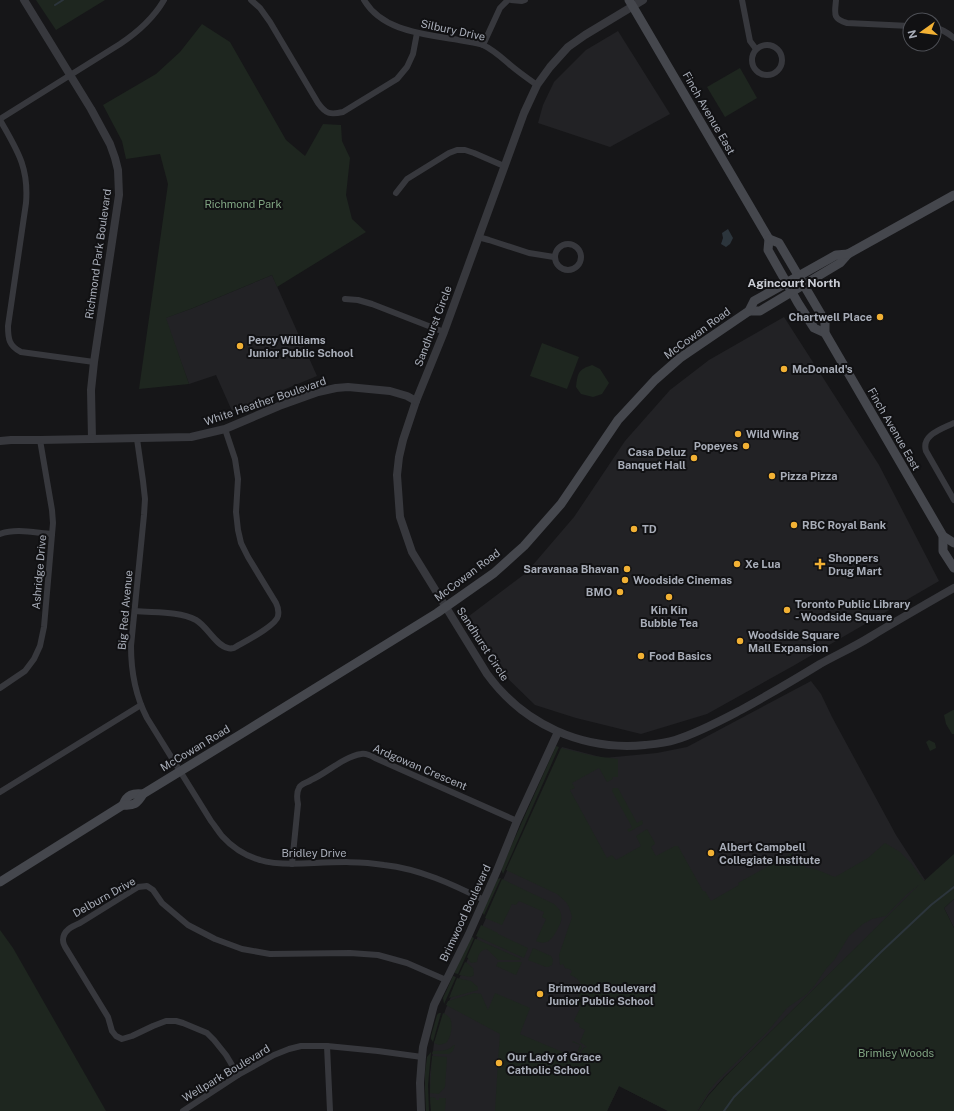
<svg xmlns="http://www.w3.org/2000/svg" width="954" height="1111" font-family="'Public Sans',sans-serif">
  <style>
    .built { fill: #222225 }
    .green { fill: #1e261f }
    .water { fill: #2c353c }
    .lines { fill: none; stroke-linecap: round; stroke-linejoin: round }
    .stream { stroke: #2c353c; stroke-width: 2 }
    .minor { stroke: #37383d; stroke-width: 6 }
    .tertiary { stroke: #37383d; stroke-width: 8 }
    .secondary { stroke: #45474d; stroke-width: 9 }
    .poi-dot { fill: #f2b134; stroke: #111113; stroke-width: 1.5 }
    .labels { text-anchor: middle; stroke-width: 4; stroke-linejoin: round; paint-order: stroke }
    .street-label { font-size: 11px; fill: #a8adb8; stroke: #111113 }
    .park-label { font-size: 11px; fill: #7fa381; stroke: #111113 }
    .poi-label { font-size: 11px; font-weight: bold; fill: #a8adb8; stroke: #111113; text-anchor: start }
    .neighbourhood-label { font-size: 12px; font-weight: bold; fill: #c9ccd4; stroke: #111113 }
  </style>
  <rect width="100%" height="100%" fill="#161618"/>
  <g class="built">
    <path d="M618,31L670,114L610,147L538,123L543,105L554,82L586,50Z"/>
    <path d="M272,275L317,376L232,411L216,375L189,384L165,318L193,308Z"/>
    <path d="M784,317L879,465L939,581L793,666L707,714L641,734L576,718L535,705L500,671L469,616L526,573L574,517L625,441L670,390L709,360Z"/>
    <path d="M811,681L821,694L832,717L896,835L925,880L924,881L743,1059L724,1077L708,1095L698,1111H668L619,1086L607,1111H431L430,1097V1074L434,1043L446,1008L562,747L604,758L657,753L687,747Z"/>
    <path d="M954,899V928L944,908Z"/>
  </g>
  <g class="green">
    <path d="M36,0H105L56,30Z"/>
    <path d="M202,24L230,42L286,140L305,156L323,124L341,125L342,141L350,158L346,195L352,219L366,232L277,287L272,275L193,308L166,318L189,384L139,389L168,184L160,154L126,159L122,141L103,105L156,74L180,52Z"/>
    <path d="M740,68L757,98L725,117L707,87Z"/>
    <path d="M542,343L579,357L567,389L530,376Z"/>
    <path d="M592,365L600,369L609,383L602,394L593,397L581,394L576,387C578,372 578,370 592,365Z"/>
    <path d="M953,710H954V734H952L946,724L944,715Z"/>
    <path d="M929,740L935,743L936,748L930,751L926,742Z"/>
    <path d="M556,746L559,747L503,874L501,869Z"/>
    <path d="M561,748L594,756L618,759V777H612L613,779L607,782L599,768L572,783L575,788L570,790L607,858L612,855L616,860L641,846L636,836L647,829L655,843V844L651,847L656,856L675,846H678L703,891H705L711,901L739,885L738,883L792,853L794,856L798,855L806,868C814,867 827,874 835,877L868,858L885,843L900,852L911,863L924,881L954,854V899L944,908L954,928V1111H698L708,1096L724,1078L743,1059L920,884L906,895L886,916L872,919L863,924L849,936L835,959L826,969L815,985L807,994L787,1008L768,1031L717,1081L709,1091L697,1111H668L619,1086L607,1111H495L498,1061V1060L500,1034L446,1005L448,1001L474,993L481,994L488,1010L495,993L530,1008L520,1034L567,1054L568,1052L576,1055L580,1045L572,1042L573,1041L581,1045L582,1048L578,1055L579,1056L584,1047L586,1048L587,1047L580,1042L585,1030L579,1027L580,1024L574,1021L581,1006L576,1004C578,997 584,987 579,981C577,978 573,976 570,975L572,971L569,969L565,968L563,964L560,965L559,955L572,917L569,907L566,902L557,894L506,870Z"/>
    <path d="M613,788H618L637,823L642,820L643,824L629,832L627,830L632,827L612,791Z"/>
    <path d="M501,878L484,915L482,912L496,879Z"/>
    <path d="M502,879L554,904C557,907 560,909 561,914C562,919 561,922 559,926C554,936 549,947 536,941L546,919L542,917L544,912L519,901L516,905L512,904L502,925L485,918Z"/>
    <path d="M481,925L498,933V934L528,948L524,958L476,936Z"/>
    <path d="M0,930L13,948L106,1111H0Z"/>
    <path d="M471,936L474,938L458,974L454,973Z"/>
    <path d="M475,939H476L521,959L519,960H498L489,951L486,949C479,951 478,956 477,962L471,963L467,957Z"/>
    <path d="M533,948L551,956L553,960L552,965L548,967H546L528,960Z"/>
    <path d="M465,962L467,963L473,968L474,975L471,977L459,975Z"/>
    <path d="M498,962H522L516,975L496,966Z"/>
    <path d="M453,976L456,977L444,1004L443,998Z"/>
    <path d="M457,978L471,981L478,987V990L449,998Z"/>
    <path d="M439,1013H441L433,1042L431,1039V1036L437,1015Z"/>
    <path d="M443,1013C445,1014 447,1015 449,1017C454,1023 451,1037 446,1043L439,1045L434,1043Z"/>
    <path d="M454,1045H455L453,1051L449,1054H432L433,1051C442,1050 447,1052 454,1045Z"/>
    <path d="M431,1052L428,1085L429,1111H426L425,1090V1072L427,1057Z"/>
    <path d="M432,1056L447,1057L445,1087L439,1094L430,1093Z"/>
    <path d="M430,1097L436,1098V1100H439V1098H446L445,1111H431Z"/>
  </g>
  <path class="water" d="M728,229L733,238L730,244L726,247L721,244L723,238L722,233Z"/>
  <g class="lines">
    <g class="stream">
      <path d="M55,5L63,0"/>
      <path d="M724,1111L734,1097L881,952L931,905L954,887"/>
    </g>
    <g class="minor">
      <path d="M251,0L260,8L270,22L318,103C326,114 330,115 343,112L397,79L407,67L413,54L417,33"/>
      <path d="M364,0C383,32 425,34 459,40C467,42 475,42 483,45C492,49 500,56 508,63C517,71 527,78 537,85"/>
      <path d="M511,0L522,1L525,0"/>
      <path d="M742,0L750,41L756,49"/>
      <path d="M836,0C835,13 832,19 847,23L910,26"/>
      <path d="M934,27C941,29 948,33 954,38"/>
      <path d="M483,45L500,8L508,0"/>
      <circle cx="767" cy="60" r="15"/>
      <path d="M0,119L120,44C138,32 153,19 164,0"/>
      <path d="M0,120C17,150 29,167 26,203L8,326C8,339 9,346 21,352L94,362"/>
      <path d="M396,193L407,179L449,153L457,150H465L474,153L504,166"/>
      <path d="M478,237L489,240L529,253L554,257"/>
      <circle cx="568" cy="257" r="13"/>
      <path d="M345,299L358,300L372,304L444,332"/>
      <path d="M954,423C942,429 921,435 926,451L954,500"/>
      <path d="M137,439L143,481L145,499L144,515L131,646C131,671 135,695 147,718L211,821C215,826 218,831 222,836C232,847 246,856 260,860C275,865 298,864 314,863C338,862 361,861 384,865C420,869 452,884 484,900"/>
      <path d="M0,534C16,528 36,533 52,534"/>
      <path d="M135,611C155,613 178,611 196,620C207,626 216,646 228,648C230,649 232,648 234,648C244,642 276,626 278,616C279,611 278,607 276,603L248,557L241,543L238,530L236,512L238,479L235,459L225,429"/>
      <path d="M0,688L25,671L34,659L40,646L44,627L53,523L52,510L40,440"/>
      <path d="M0,792L141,705"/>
      <path d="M292,864L298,804C297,799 296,793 299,788C301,783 307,783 311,780C327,773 343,757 361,754C366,753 370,755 375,758L517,821"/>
      <path d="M327,1046L330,1111"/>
      <path d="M238,1075L226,1055L214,1040L207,1033L183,1023L176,1021H166L153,1026L132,1036L122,1039L116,1036L112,1031L108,1017L67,950C65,947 63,943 63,940C63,930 73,926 80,923L138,887L147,886L153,890L162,903L188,925L215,939L242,949L270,954L350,953L378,955L407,963L446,980"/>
      <path d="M183,1111L238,1075L274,1055L289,1049L301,1046H327L378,1051L422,1057"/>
    </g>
    <g class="tertiary">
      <path d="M24,0L91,109L110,144L115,158L118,170L119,195L94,362L91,390L92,439"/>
      <path d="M643,0L585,35L568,47L550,67L537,85L524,113L444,332L416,401L403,440L399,457L397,475L400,517L412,552L487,674C524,725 583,751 645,745C655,744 666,743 675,740C698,733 720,721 741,710C768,695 794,680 820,664C836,655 854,647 870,637C898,620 926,604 954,588"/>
      <path d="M0,441L11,440H40L191,437L225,429L279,406L318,392L336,388L348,387L390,391L407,396L416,401"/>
      <path d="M421,1111L420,1083L422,1057L423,1047L434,1005L469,934L496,873L517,821L558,732"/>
    </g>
    <g class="secondary">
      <path d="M629,0L769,239L768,250L798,303L814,328L825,333"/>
      <path d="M769,239L779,243L825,321V333L943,536V551L954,568"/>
      <path d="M749,311H760L840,263L848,254L954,195"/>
      <path d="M943,536L954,543"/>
      <path d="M123,805C127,794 133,793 143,794"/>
      <path d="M0,882L123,805C134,806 137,804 143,794L246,731L437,613L494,573L524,546L561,504L618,420L655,380L680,358L749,311L754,301L836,255L848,254"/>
    </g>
  </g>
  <g class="poi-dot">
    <circle cx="880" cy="317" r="4"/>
    <circle cx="240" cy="346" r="4"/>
    <circle cx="784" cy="369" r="4"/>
    <circle cx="738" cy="434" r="4"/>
    <circle cx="746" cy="446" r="4"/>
    <circle cx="694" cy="458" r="4"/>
    <circle cx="772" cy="476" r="4"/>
    <circle cx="794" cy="525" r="4"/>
    <circle cx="634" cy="529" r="4"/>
    <circle cx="737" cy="564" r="4"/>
    <path d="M818 558h4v4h4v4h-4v4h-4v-4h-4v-4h4z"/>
    <circle cx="627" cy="569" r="4"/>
    <circle cx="625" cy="580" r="4"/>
    <circle cx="620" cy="592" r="4"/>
    <circle cx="669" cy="597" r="4"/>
    <circle cx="787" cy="610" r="4"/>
    <circle cx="740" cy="641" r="4"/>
    <circle cx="641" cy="656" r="4"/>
    <circle cx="711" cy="853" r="4"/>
    <circle cx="540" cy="994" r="4"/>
    <circle cx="499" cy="1063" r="4"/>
  </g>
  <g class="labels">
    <g class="street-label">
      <text transform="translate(453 30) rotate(12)" y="4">Silbury Drive</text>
      <text transform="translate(709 113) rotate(60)" y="4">Finch Avenue East</text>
      <text transform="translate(98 254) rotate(-82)" y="4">Richmond Park Boulevard</text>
      <text transform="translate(433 326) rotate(-69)" y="4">Sandhurst Circle</text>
      <text transform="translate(697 333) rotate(-36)" y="4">McCowan Road</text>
      <text transform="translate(265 401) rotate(-19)" y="4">White Heather Boulevard</text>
      <text transform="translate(894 429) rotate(60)" y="4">Finch Avenue East</text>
      <text transform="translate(39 572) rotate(-85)" y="4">Ashridge Drive</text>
      <text transform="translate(467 575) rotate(-37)" y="4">McCowan Road</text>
      <text transform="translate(125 610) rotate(-85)" y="4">Big Red Avenue</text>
      <text transform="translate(483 644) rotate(57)" y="4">Sandhurst Circle</text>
      <text transform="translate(195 748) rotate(-31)" y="4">McCowan Road</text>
      <text transform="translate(420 767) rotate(23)" y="4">Ardgowan Crescent</text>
      <text x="314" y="857">Bridley Drive</text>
      <text transform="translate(104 897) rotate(-29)" y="4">Delburn Drive</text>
      <text transform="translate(465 913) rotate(-65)" y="4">Brimwood Boulevard</text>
      <text transform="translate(226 1073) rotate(-31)" y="4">Wellpark Boulevard</text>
    </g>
    <g class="park-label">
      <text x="243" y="208">Richmond Park</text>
      <text x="896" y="1057">Brimley Woods</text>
    </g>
    <g class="poi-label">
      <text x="872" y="321" text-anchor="end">Chartwell Place</text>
      <text x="248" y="344">Percy Williams<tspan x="248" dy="13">Junior Public School</tspan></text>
      <text x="792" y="373">McDonald's</text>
      <text x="746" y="438">Wild Wing</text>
      <text x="738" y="450" text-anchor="end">Popeyes</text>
      <text x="686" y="456" text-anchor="end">Casa Deluz<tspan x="686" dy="13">Banquet Hall</tspan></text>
      <text x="780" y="480">Pizza Pizza</text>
      <text x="802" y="529">RBC Royal Bank</text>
      <text x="642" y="533">TD</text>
      <text x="828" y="562">Shoppers<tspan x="828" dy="13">Drug Mart</tspan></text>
      <text x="745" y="568">Xe Lua</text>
      <text x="619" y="573" text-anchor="end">Saravanaa Bhavan</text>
      <text x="633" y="584">Woodside Cinemas</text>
      <text x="612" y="596" text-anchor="end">BMO</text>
      <text x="795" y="608">Toronto Public Library<tspan x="795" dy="13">- Woodside Square</tspan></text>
      <text x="669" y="614" text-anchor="middle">Kin Kin<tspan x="669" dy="13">Bubble Tea</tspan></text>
      <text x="748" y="639">Woodside Square<tspan x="748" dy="13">Mall Expansion</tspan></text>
      <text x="649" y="660">Food Basics</text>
      <text x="719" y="851">Albert Campbell<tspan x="719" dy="13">Collegiate Institute</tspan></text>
      <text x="548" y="992">Brimwood Boulevard<tspan x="548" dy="13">Junior Public School</tspan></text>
      <text x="507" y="1061">Our Lady of Grace<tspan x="507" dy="13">Catholic School</tspan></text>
    </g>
    <g class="neighbourhood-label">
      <text x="794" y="287">Agincourt North</text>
    </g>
  </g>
  <g transform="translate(922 32) rotate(256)"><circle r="19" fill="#111113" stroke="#4d4f55"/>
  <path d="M0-3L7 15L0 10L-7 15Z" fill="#f2b134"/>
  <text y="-6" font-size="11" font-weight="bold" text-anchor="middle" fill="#a8adb8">N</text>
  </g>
</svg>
